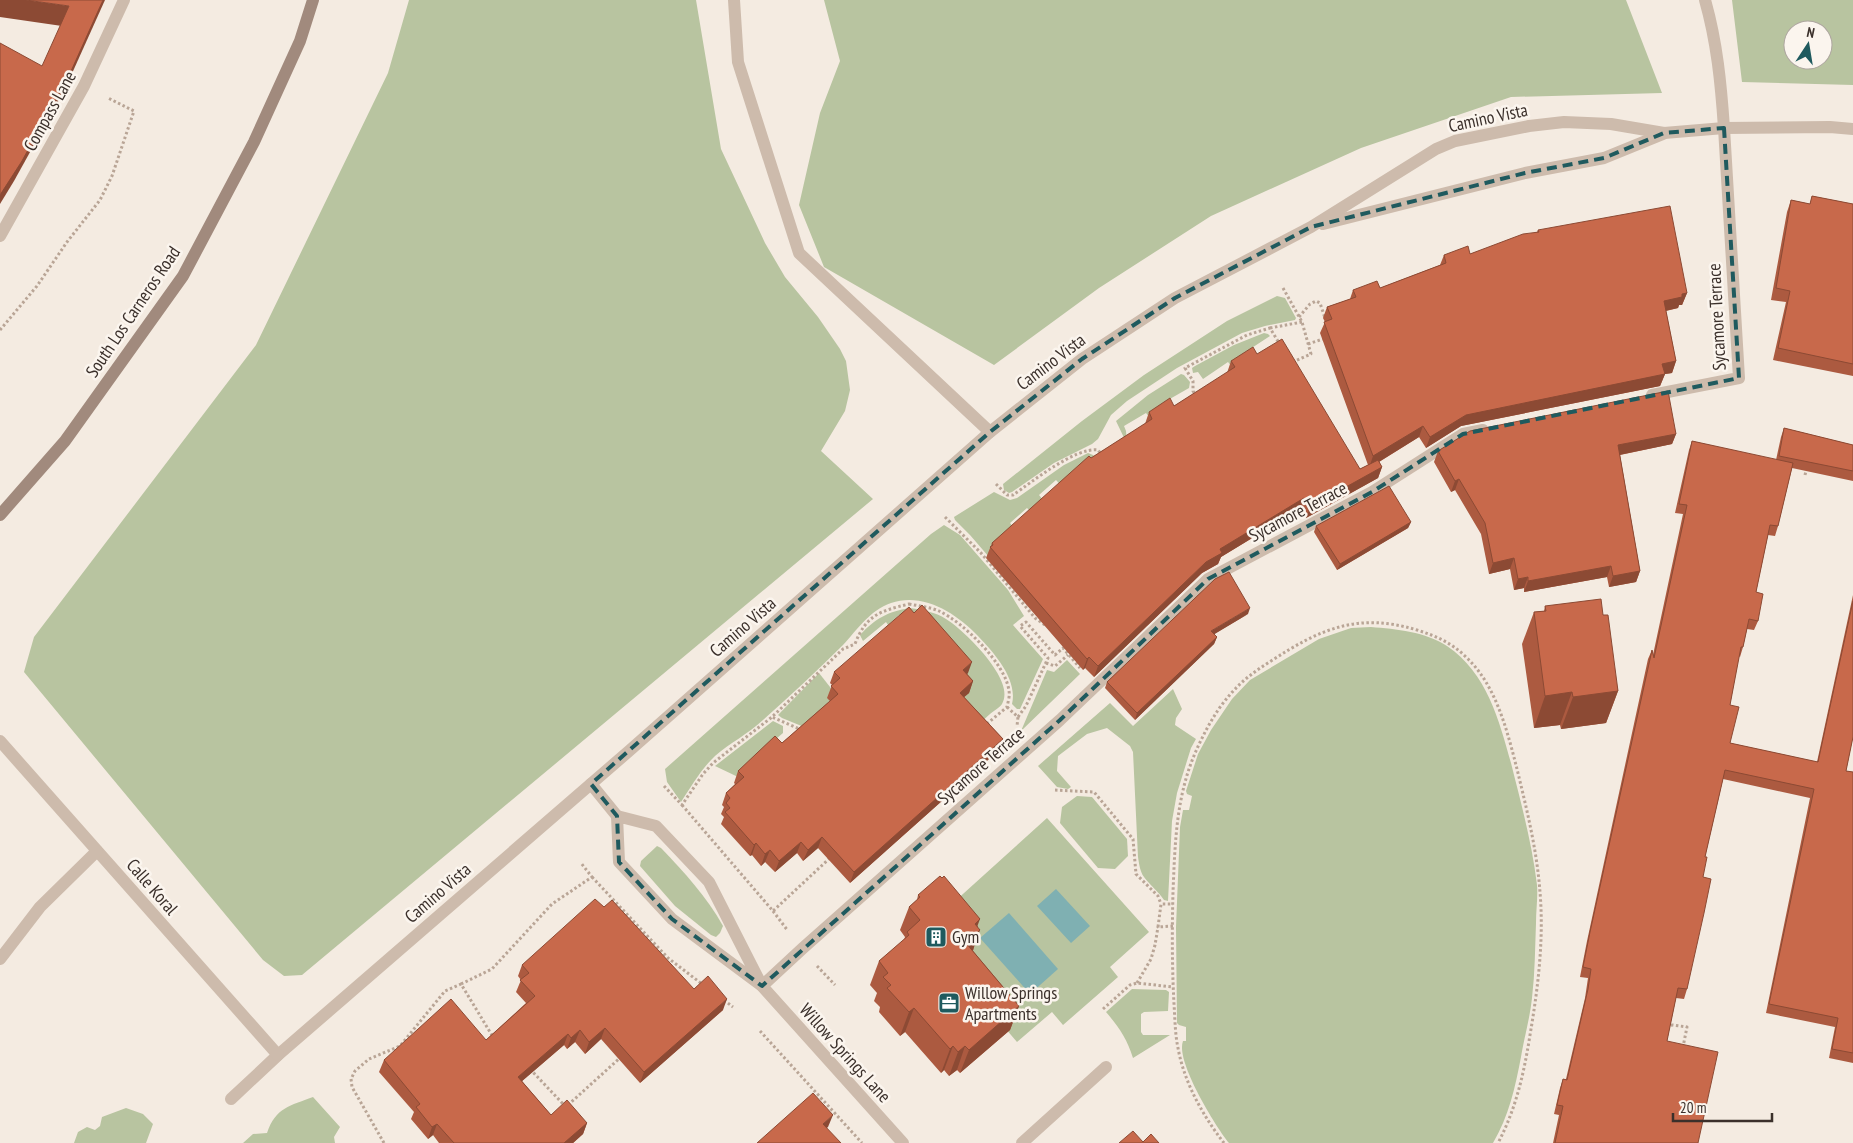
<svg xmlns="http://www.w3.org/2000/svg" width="1853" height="1143" font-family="'PT Sans Narrow',sans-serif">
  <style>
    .green { fill: #b8c4a0; fill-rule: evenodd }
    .water { fill: #7fb0b2 }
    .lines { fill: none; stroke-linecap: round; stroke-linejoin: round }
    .path { stroke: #b9a596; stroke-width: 3; stroke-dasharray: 2.5 2.5; stroke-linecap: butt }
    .service { stroke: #cdbbac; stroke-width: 12 }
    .minor { stroke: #cdbbac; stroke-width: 12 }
    .tertiary { stroke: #cdbbac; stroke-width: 12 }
    .secondary { stroke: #a18a7d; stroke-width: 12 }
    .wall { fill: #ac5a40 }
    .shaded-wall { fill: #8c4a34 }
    .building { fill: #c8694b; stroke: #8c4a34 }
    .marked { fill: none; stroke: #1f5a5e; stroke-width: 4; stroke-dasharray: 10 6; stroke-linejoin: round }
    .labels { text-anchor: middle; stroke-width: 5; stroke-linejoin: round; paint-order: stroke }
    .street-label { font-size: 18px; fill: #3b302b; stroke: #fbf5ee }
    .poi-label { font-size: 18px; fill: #3b302b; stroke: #fbf5ee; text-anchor: start }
  </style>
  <rect width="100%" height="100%" fill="#f4ebe1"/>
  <g class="green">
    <path d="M409,0H696L721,149L765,243L785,277L818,317L840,349L846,361L850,390L845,411L821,451L873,499L302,975L284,976L263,960L24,672L34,637L256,345L388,73Z"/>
    <path d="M824,0H1626L1662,93L1511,97L1361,148L1211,216L1099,288L994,365L824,267L799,205L820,113L840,61Z"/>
    <path d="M1732,0H1853V85L1742,82ZM1793,30H1823V60H1793Z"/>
    <path d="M1277,296L1285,298L1296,318L1295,320L1265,326L1242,333L1177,368L1127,401L1111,415L1098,439L1092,444L1054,463L1012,492L1009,493L1004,490L1003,484L1082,421L1144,375L1227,321Z"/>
    <path d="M1264,333L1268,334L1270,336L1244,353L1247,359L1232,367L1228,362L1203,379L1198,372L1193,373L1192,368L1195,366L1234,345Z"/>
    <path d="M1181,374L1184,375L1190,382L1189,388L1161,404L1150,418L1146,413L1124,426L1126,431L1127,444L1116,421L1148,395Z"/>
    <path d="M1088,453L1093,455L1120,480L1063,488L1056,480L1039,495L1044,501L1031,512L1027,508L1010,523L1018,533L989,557L970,535L955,520L954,517L994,492L1010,500L1017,498L1064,465Z"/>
    <path d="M944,525L960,535L1008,590L1024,616L1013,625L1043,659L1020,709H1017L1012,704C1018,679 994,653 978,636C956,613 923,592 891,603C870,610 857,630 843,645C817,671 790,696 763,720C748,734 730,743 715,756C701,769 691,787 681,802L667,782L665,769L931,534Z"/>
    <path d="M910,608C923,610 935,612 946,619C964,630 1017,681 1002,704C1000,707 994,711 990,714C978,725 965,736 952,747L910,626L899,615L888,625L886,622L863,641L860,635C876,618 887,612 910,608Z"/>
    <path d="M1371,627C1396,629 1426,632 1447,646C1487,673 1499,720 1511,763C1521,803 1532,843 1537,885C1538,897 1536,910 1536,923C1535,948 1535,973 1532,998C1530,1018 1524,1038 1521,1057C1515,1088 1509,1116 1493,1143H1229C1216,1127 1175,1061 1183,1041H1186V1027L1179,1025L1177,1023L1176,927L1180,827L1183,810H1189L1192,796L1187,794L1186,791L1198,754L1211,730L1232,699L1250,680L1319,639L1351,628Z"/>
    <path d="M1067,660L1080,674L1021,731L1047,670L1054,672Z"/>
    <path d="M819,673L878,748L821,734L782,718L778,715Z"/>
    <path d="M1173,689L1182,709L1176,718L1175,725L1196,739L1191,748L1177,793L1172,821L1168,901L1164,900C1158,891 1150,885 1144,877C1140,872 1139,863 1138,857L1133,752L1130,746L1107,728L1087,734L1058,756L1057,771L1071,787L1068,789L1057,787L1038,766L1110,703L1133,726Z"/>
    <path d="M773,721L783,726V733L763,750L754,773L736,776L715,766Z"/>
    <path d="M1077,796L1092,797L1127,839L1128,856L1115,869L1098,868L1060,823L1062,807Z"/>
    <path d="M1047,818L1149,932L1110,967L1118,977L1063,1025L1052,1012L1017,1042L922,931Z"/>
    <path d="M657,846L661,848C684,872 707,897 723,926L720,933L716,937L711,935L675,906L640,866L641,861Z"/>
    <path d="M1132,989L1166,990L1169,992L1168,1011L1144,1012L1141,1014V1032L1143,1035H1170L1133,1058C1127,1039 1119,1027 1106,1012Z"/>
    <path d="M313,1097L340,1127L334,1137L335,1143H243L253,1134L267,1133C276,1107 290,1106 313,1097Z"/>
    <path d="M126,1108L143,1114L153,1124L146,1143H74L78,1132L87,1127L95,1130L100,1126L102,1117Z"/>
  </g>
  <g class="water">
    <path d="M1056,889L1090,926L1071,943L1037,906Z"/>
    <path d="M1009,913L1058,969L1030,994L980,938Z"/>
  </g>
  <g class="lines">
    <g class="path">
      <path d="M1283,288L1302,322L1311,354L1293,362"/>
      <path d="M1299,317L1310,304L1316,301L1320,303L1325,318"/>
      <path d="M1270,328L1302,322"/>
      <path d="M0,330L37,286L67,242L100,200L112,176L134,111L108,98"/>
      <path d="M1308,344L1326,338"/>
      <path d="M1197,397L1193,391V381L1185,368L1247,335L1270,328L1279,343"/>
      <path d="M1805,475L1807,467"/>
      <path d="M996,484L1007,495H1013C1032,482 1075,447 1098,450L1101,454"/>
      <path d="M945,517L981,553L1035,618L1045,625"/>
      <path d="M909,604C919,606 930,607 939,611C963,622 1006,664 1009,691C1010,696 1008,702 1007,707L873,819L866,811L855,773L825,740L772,717L843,649L855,644C866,615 880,611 909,604Z"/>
      <path d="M1046,663L1055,666L1068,655"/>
      <path d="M1007,707L1018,717L1017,726"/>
      <path d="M1018,717L1026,706L1048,658L1020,626L1026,622L1055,655L1063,648L1080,668"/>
      <path d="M664,786L682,805L703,774L713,763L772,717"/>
      <path d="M1055,790L1094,792L1133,839L1136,874L1158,896L1161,904"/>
      <path d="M682,805L773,911L831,857"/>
      <path d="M592,877L668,958L702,984"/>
      <path d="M773,911L788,931"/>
      <path d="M1173,926L1158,927L1161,904H1173"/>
      <path d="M817,966L835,985"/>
      <path d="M1137,983L1151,959L1155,945L1158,927"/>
      <path d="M461,984L492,969L552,904L592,877L581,863"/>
      <path d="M724,1000L733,1007"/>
      <path d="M1103,1009L1130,985L1137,983L1173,987"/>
      <path d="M1666,1026L1673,1025L1687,1027L1683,1047"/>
      <path d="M760,1031L862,1143"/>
      <path d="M530,1069L565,1106"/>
      <path d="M568,1105L621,1057"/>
      <path d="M384,1143L352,1087L351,1079L355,1071L369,1059L400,1046L445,991L461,984L493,1037"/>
      <path d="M1224,1143C1203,1116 1184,1082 1178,1048C1175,1034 1175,1019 1174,1004C1172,967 1172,929 1173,892C1175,843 1176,796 1196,751C1204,733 1215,712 1228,697C1240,682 1255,671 1271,661C1320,629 1358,612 1417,630C1436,636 1452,643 1466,657C1496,685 1507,730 1517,769C1527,810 1537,851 1540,892C1544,940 1538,988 1530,1035C1524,1073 1516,1109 1498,1143"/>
    </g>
    <g class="service">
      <path d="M734,0L738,62L799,253L990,432"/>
      <path d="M1705,0C1717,42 1721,84 1724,128"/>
      <path d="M1022,1143L1106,1067"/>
    </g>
    <g class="minor">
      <path d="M1323,224L1525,173L1604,158L1663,134"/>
      <path d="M0,236L84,86L124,0"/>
      <path d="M1652,395L1739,378L1724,128"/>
      <path d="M591,784L617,816"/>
      <path d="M762,986L803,948L1060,720L1208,579L1372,492L1463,434L1483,430"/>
      <path d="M762,986L709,882L656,826L617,816L619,862L672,919L762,986L903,1143"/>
      <path d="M231,1099L278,1055L629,751L990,432L1082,359L1175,298L1311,227L1436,149L1455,141L1529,126L1564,122L1611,124L1664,133L1724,128L1830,127L1853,129"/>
    </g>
    <g class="tertiary">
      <path d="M0,741L278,1055"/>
      <path d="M0,959L40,907L97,851"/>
    </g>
    <path class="secondary" d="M0,515L65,441L183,276L254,142L300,41L313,0"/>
  </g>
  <g class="wall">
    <path d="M1812,196L1853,204V376L1773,360L1786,302L1771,300L1787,212L1791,200L1810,204Z"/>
    <path d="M1538,230L1687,293L1682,305H1679L1678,308L1666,311L1676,361L1672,373L1665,374L1660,386L1461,426L1426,448L1419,437L1379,462L1382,467L1378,478L1306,518L1300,509L1221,557L1218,564L1202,573L1094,677L1085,668L1083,670L986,558L992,543L1091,458L1145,424L1149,412L1174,406L1227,373L1231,361L1257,354L1360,469L1368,465L1320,333L1325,322L1323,318L1327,307L1350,299L1353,290L1380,288L1440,265L1444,255L1470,254L1537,232Z"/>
    <path d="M1784,428L1853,445V481L1792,468L1778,526L1775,536L1768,535L1756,592L1758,621L1754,630L1747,629L1743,647L1740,657L1739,656L1730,705V743L1817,762L1853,595V737L1846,771L1853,772V1063L1829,1058L1835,1027L1766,1013L1810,798L1723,779L1705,857L1687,989L1684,999L1676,998L1667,1041L1698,1143H1553L1559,1115L1554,1114L1560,1088L1563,1079H1566L1585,998L1588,978L1580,977L1587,941L1648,659L1652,650L1653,655L1683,514L1675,513L1689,450L1692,441L1776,460L1781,437Z"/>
    <path d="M1676,434L1672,444L1620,455L1640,571L1636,582L1609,587L1607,577L1524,592V588L1514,590L1510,569L1489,574L1481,534L1455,490L1451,492L1434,462L1438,451Z"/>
    <path d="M1411,522L1408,528L1337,570L1314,532L1316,526Z"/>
    <path d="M1545,606L1603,615L1618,691L1606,723L1561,729L1560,725L1534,728L1522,644L1534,612L1544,611Z"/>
    <path d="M1248,614L1214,634L1217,637L1214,644L1135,720L1105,688L1107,682Z"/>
    <path d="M834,672L968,673L967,674L973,681L969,693L964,697L1003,739L999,750L850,883L818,848L803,861L797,853L775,872L765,862L761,866L752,855L750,856L721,824L724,817L721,814L724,807L722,805L726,793L735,784L734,783L738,771L782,743L830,701L827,698L832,685L830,683Z"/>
    <path d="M918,895L978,926L973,951L1019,1006L1010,1030L960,1073L957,1070L949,1076L944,1070L941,1073L905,1032L900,1036L879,1012L880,1007L874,1001L877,993L870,985L879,961L904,940L905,937L900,930L909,907L917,900Z"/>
    <path d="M522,965L694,989L723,1010L640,1083L601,1039L585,1054L575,1042L567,1049L564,1045L522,1081L551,1115L587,1123L583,1134L573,1143H439L433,1135L428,1139L411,1119L414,1112L379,1072L384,1060L486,1040L526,1003L516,992L521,980L518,976Z"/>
  </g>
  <g class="shaded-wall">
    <path d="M0,0H26L69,6L62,26L0,17Z"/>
    <path d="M103,0H105L65,89L14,181L0,204V195Z"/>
    <path d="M1687,293L1682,305H1679L1678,308L1660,312L1664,301L1682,294Z"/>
    <path d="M1676,361L1672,373L1665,374L1660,386L1461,426L1426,448L1430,437L1466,415L1662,364Z"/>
    <path d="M1423,426L1419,437L1369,468L1373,456Z"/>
    <path d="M1676,434L1672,444L1614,456L1618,445Z"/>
    <path d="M1382,467L1378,478L1306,518L1310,507Z"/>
    <path d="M1459,479L1455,490L1451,492L1455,481Z"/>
    <path d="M1304,498L1300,509L1221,557L1218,564L1202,573L1094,677L1098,666L1220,549Z"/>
    <path d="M1411,522L1408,528L1337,570L1340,564Z"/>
    <path d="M1514,558L1510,569L1489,574L1493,563Z"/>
    <path d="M1611,566L1607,577L1524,592L1528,581Z"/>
    <path d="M1640,571L1636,582L1609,587L1613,576Z"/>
    <path d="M1528,577L1524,588L1514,590L1518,579Z"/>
    <path d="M1250,608L1248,614L1208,638L1211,631Z"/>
    <path d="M1217,637L1214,644L1135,720L1137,713Z"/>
    <path d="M1089,657L1085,668L1083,670L1087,659Z"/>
    <path d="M972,662L968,673L959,681L963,670Z"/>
    <path d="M973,681L969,693L956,704L960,693Z"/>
    <path d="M1618,691L1606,723L1561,729L1573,697Z"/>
    <path d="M1572,692L1560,725L1534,728L1545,696Z"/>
    <path d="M1003,739L999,750L850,883L854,872Z"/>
    <path d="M822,837L818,848L803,861L808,850Z"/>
    <path d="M801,842L797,853L775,872L779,861Z"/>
    <path d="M756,843L752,855L750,856L754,845Z"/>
    <path d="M770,850L765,862L761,866L765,854Z"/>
    <path d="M980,919L974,935L980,930L972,953L966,943L975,924Z"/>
    <path d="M727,999L723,1010L640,1083L644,1072Z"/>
    <path d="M1019,1006L1010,1030L960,1073L969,1050Z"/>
    <path d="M914,1008L905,1032L900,1036L909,1012Z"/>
    <path d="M605,1028L601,1039L585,1054L589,1042Z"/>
    <path d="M580,1030L575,1042L567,1049L571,1038Z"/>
    <path d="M568,1034L564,1045L514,1088L518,1077Z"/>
    <path d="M953,1046L944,1070L941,1073L950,1049Z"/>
    <path d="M965,1046L957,1070L949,1076L958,1052Z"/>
    <path d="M833,1115L828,1127L819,1135L823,1124Z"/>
    <path d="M587,1123L583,1134L573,1143H564Z"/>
    <path d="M437,1124L433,1135L428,1139L432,1127Z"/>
  </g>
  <g class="building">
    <path d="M26,0H103L72,69L22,161L0,195V43L42,66L69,6Z"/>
    <path d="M1812,196L1853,204V364L1778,348L1790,291L1776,288L1791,200L1810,204Z"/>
    <path d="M1670,206L1687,293L1682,294V297L1664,301L1676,361L1662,364L1665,374L1466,415L1430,437L1423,426L1373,456L1324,322L1332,319L1327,307L1356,297L1353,290L1377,281L1380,288L1446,263L1444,255L1468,246L1470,254L1523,234L1539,232L1538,230Z"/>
    <path d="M1282,339L1360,469L1378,460L1382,467L1310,507L1304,498L1220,549L1222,553L1206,562L1098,666L1089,657L1087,659L990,547L993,545L992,543L1089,456L1091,458L1152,419L1149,412L1170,398L1174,406L1235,367L1231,361L1253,347L1257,354Z"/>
    <path d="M1668,391L1676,434L1618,445L1640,571L1613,576L1611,566L1528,581V577L1518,579L1514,558L1493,563L1485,523L1459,479L1455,481L1438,451L1470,431Z"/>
    <path d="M1784,428L1853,445V471L1779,456Z"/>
    <path d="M1692,441L1793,463L1778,526L1770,525L1756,592L1763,594L1758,621L1749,619L1743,647H1741L1730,705L1739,707L1730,743L1818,762L1853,601V737L1846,771L1853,772V1053L1832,1049L1838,1018L1769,1004L1814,789L1725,770L1705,857H1707L1703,877L1711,879L1704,913L1687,989L1678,988L1667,1041L1718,1052L1698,1143H1555L1563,1106L1557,1105L1563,1079L1567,1080L1588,989L1591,969L1583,967L1590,932L1652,650L1654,658L1687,505L1679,504Z"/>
    <path d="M1389,486L1411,522L1340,564L1316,526Z"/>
    <path d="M1229,572L1250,608L1211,631L1217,637L1137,713L1107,682L1215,579Z"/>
    <path d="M1601,599L1603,615H1608L1618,691L1573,697L1572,692L1545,696L1534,612L1546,611L1545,606Z"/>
    <path d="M922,605L972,662L963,670L973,681L960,693L1003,739L854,872L822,837L808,850L801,842L779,861L770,850L765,854L756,843L754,845L725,812L730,808L726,803L730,798L726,793L744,777L738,771L775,736L782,743L838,694L831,686L840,678L834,672L909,607L914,613Z"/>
    <path d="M940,876L942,878L944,876L980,919L975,924L980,930L966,943L1019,1006L969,1050L965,1046L958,1052L953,1046L950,1049L914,1008L909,1012L887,988L891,985L883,977L888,973L879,961L909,935L907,932L920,920L909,907L920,897L918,895Z"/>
    <path d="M595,899L604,907L612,900L694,989L708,976L727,999L644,1072L605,1028L589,1042L580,1030L571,1038L568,1034L518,1077L551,1115L567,1100L587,1123L564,1143H454L437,1124L432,1127L416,1107L420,1104L384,1060L451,999L486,1040L535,996L520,980L529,973L522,965Z"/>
    <path d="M813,1093L833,1115L823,1124L841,1143H757Z"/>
    <path d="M1133,1131L1143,1142L1151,1134L1159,1143H1119Z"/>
  </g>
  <path class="marked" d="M1724,128L1739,378L1463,434L1372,492L1208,579L1060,720L762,986L672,919L619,862L617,816L591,784L990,432L1082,359L1175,298L1311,227L1525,173L1604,158L1664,133Z"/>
  <defs>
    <g id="building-square" transform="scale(1.125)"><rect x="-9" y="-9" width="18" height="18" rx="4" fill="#1f5a5e" stroke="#fbf5ee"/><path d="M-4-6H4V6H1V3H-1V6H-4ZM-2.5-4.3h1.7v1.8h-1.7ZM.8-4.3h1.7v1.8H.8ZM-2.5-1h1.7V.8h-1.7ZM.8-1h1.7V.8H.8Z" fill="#fff"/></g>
    <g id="office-square" transform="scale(1.125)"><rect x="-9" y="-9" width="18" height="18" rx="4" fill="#1f5a5e" stroke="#fbf5ee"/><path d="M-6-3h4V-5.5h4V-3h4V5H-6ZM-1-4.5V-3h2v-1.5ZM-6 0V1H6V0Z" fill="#fff"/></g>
  </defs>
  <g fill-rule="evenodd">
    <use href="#building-square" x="936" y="937"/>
    <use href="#office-square" x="949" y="1003"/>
  </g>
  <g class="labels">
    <g class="street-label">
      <text transform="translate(50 111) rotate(-61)" y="6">Compass Lane</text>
      <text transform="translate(1488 118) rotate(-12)" y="6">Camino Vista</text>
      <text transform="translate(133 312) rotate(-56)" y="6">South Los Carneros Road</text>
      <text transform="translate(1717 317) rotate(-93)" y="6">Sycamore Terrace</text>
      <text transform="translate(1051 362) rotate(-37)" y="6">Camino Vista</text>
      <text transform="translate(1298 512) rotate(-28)" y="6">Sycamore Terrace</text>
      <text transform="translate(743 627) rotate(-41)" y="6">Camino Vista</text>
      <text transform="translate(981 766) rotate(-41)" y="6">Sycamore Terrace</text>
      <text transform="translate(152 887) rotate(49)" y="6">Calle Koral</text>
      <text transform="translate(438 893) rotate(-41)" y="6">Camino Vista</text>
      <text transform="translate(845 1053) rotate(48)" y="6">Willow Springs Lane</text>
    </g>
    <g class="poi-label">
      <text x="952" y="943">Gym</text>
      <text x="965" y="999">Willow Springs<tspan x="965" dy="21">Apartments</tspan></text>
    </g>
  </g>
  <g transform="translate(1808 45) rotate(12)"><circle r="24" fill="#fbf5ee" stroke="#aea6a0"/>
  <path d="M0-4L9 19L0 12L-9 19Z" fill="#1f5a5e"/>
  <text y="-8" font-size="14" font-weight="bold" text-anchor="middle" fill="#3b302b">N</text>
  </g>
  <path d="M1673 1113v8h99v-8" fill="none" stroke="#3b302b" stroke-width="2.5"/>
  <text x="1680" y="1113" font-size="15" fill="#3b302b" stroke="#fbf5ee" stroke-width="4" paint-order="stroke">20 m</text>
</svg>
